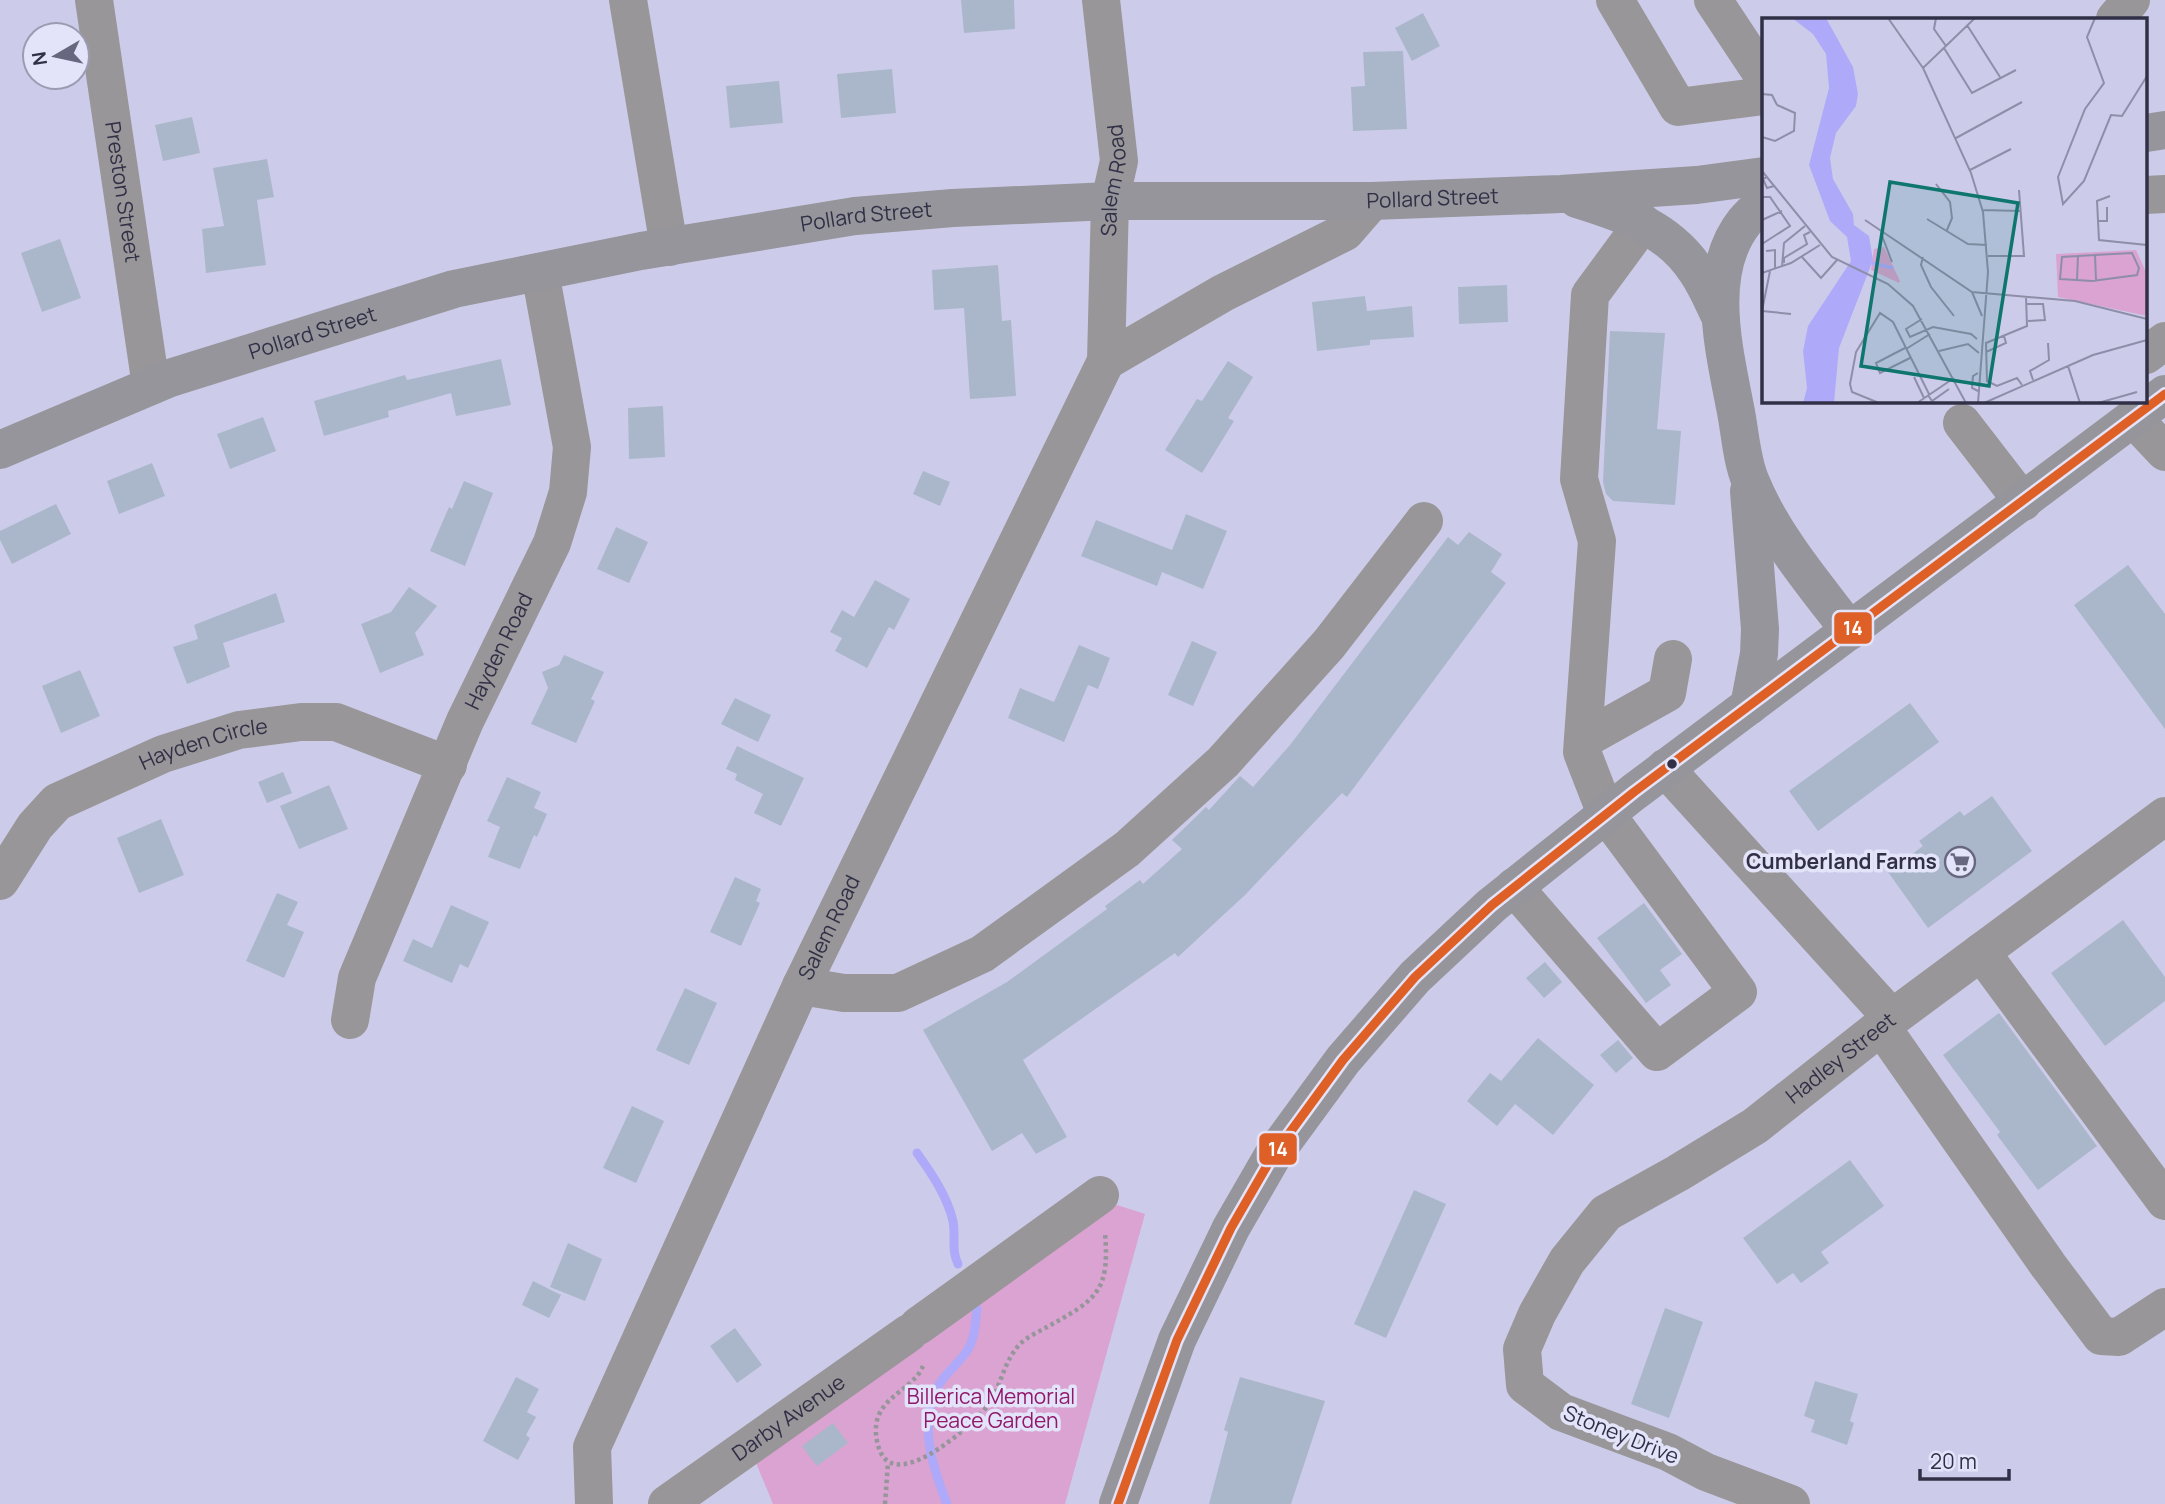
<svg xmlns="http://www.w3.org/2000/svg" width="2165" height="1504" font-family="Manrope,sans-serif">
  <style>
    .green { fill: #daa3d1 }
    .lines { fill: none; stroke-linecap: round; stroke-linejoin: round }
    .stream { stroke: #aeaaf9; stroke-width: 9 }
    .building { fill: #aab7ca }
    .path { stroke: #95959a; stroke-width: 4.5; stroke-dasharray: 3.5 3.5; stroke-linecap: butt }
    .minor { stroke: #989698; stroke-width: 38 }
    .major { stroke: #95959b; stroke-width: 38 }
    .bus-1-casing { stroke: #e3e3fa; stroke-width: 14 }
    .bus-1 { stroke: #df6026; stroke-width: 9 }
    .bus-dot { fill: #313047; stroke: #e3e3fa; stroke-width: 2.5 }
    .labels { text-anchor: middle; stroke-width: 7; stroke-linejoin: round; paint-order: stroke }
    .street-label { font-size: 21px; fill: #313047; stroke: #e3e3fa }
    .poi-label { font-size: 21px; font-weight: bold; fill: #313047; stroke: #e3e3fa; text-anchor: end }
    .park-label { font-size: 21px; fill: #91196a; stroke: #e3e3fa }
    .inset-river { fill: none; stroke: #aeaaf9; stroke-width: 3.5 }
    .inset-road { fill: none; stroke: #8e8ea9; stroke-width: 2 }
    .view { fill: #0f766e; fill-opacity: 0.15; stroke: #0f766e; stroke-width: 3.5 }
    .inset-edge { fill: none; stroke: #313047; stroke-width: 3.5 }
    .line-badge { stroke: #e3e3fa; stroke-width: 2.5 }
    .badge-label { font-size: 19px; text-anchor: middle; font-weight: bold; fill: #fff }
  </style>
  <rect width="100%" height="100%" fill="#ccccea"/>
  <path class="green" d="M1117,1205L1145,1214L1065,1504H773L754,1458Z"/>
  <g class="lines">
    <g class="stream">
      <path d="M917,1153C932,1174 947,1196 953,1221C956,1237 951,1250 958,1264"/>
      <path d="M947,1504C932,1466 916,1418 942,1380C949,1371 957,1364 964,1355C975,1342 975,1325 977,1309"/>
    </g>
  </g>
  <g class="building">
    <path d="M961,0H1014L1015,29L964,33Z"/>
    <path d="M1423,13L1440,46L1412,61L1395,28Z"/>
    <path d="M1403,51L1407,129L1353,131L1351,87L1365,86L1363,52Z"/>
    <path d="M892,69L896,113L841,118L837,74Z"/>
    <path d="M779,81L783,123L730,128L726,86Z"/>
    <path d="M192,117L200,153L163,161L155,125Z"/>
    <path d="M267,159L274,197L257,200L266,265L206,273L202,229L224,226L213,168Z"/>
    <path d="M60,239L81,298L42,312L21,253Z"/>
    <path d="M998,265L1002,321L1011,320L1016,396L970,399L964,308L934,310L932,270Z"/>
    <path d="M1507,285L1508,322L1459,324L1458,287Z"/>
    <path d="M1365,296L1367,311L1412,306L1414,337L1370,340V345L1317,351L1312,302Z"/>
    <path d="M1610,331L1665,333L1657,429L1681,431L1675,505L1613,501L1606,494L1603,482Z"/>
    <path d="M501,359L511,405L456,416L451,393L388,411L389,417L324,436L314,401L405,375L407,380Z"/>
    <path d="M1228,361L1253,377L1228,418L1234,421L1202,473L1165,450L1197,399L1202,401Z"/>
    <path d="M663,406L665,457L629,459L628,408Z"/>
    <path d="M263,417L276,451L230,469L217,434Z"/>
    <path d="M152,463L165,496L119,514L107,481Z"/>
    <path d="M923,471L950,482L940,506L913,494Z"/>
    <path d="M464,481L493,493L465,566L430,551L449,507L452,509Z"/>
    <path d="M56,504L71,534L12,564L0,540V531Z"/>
    <path d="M1186,514L1227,531L1203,589L1162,572L1157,586L1081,556L1096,520L1172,550Z"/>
    <path d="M616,527L648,542L629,583L597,569Z"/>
    <path d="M1469,532L1502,554L1491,572L1506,583L1347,797L1342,793L1245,895L1178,957L1175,953L1023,1060L1067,1137L1036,1154L1022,1133L992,1151L923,1030L1007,982L1107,909L1105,906L1140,880L1143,884L1182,849L1172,840L1206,807L1209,810L1240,776L1253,787L1290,745L1448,537L1458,545Z"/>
    <path d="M2128,565L2165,614V729L2074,605Z"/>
    <path d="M875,580L910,599L894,630L889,627L867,668L835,651L842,638L830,632L842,610L854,617Z"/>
    <path d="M409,587L437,606L415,633L424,655L380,673L361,624L391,612Z"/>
    <path d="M276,593L285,622L223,643L230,667L187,684L173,647L198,639L194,625Z"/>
    <path d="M1192,641L1217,652L1193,706L1168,695Z"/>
    <path d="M1079,645L1110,658L1098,689L1088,685L1064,742L1008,718L1020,688L1054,702Z"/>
    <path d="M564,655L604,672L591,699L595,701L576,743L531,724L548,688L542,672L559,665Z"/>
    <path d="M80,670L100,716L61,733L42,686Z"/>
    <path d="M735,698L771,715L758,742L721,724Z"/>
    <path d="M1910,703L1939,742L1818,831L1789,791Z"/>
    <path d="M737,746L804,778L781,826L754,813L763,794L735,780L737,774L726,769Z"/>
    <path d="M283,772L292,793L267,803L258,782Z"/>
    <path d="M507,777L541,792L534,808L547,814L537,837L534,835L520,869L488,857L500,827L487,821Z"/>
    <path d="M329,785L348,829L299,849L280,806Z"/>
    <path d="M1992,796L2032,851L1928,928L1888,872L1923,846L1919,841L1960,811L1964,816Z"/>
    <path d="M161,819L184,875L139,893L117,838Z"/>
    <path d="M735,877L761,889L756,901L760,903L741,946L710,932Z"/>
    <path d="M277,893L298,902L287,925L304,932L284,978L246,961Z"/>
    <path d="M1644,903L1682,954L1660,970L1671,985L1646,1003L1597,938Z"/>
    <path d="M451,905L489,922L468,968L460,964L452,983L403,961L413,939L432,948Z"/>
    <path d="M2123,920L2165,977V1001L2105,1046L2051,973Z"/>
    <path d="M1545,962L1562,982L1544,998L1526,978Z"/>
    <path d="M685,988L717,1003L689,1065L656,1050Z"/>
    <path d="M1999,1013L2097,1146L2038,1190L1997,1135L2000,1132L1943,1055Z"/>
    <path d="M1538,1038L1594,1085L1553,1135L1515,1104L1497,1126L1467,1101L1490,1073L1501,1081Z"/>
    <path d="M1618,1040L1633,1058L1616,1073L1600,1055Z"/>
    <path d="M632,1106L664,1121L636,1183L603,1168Z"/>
    <path d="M1850,1160L1884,1206L1821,1252L1829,1263L1801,1283L1793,1273L1777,1284L1743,1238Z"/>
    <path d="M1414,1190L1446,1204L1386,1338L1354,1324Z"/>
    <path d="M568,1243L602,1259L585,1301L550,1287Z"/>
    <path d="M533,1281L561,1295L549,1318L522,1305Z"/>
    <path d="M1665,1308L1703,1322L1669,1418L1631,1404Z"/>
    <path d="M735,1328L762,1365L737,1383L710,1346Z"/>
    <path d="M516,1377L539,1389L527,1412L536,1417L526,1435L530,1438L518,1460L483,1441Z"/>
    <path d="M1240,1377L1325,1401L1291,1504H1209L1228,1432L1224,1430Z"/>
    <path d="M1815,1381L1858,1394L1850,1421L1854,1423L1847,1445L1811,1432L1815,1420L1804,1416Z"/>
    <path d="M833,1423L848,1443L817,1466L802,1446Z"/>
  </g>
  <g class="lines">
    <g class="path">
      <path d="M923,1366C921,1370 918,1376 914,1379C902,1392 885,1399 878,1417C874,1428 876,1443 881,1453C899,1490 970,1427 985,1409C1001,1390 1002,1363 1020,1344C1027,1337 1038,1332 1047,1327C1096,1300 1110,1292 1105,1233"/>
      <path d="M885,1504L888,1463"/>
    </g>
    <g class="minor">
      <path id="s1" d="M94,0L151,386"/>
      <path d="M628,0L669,247"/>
      <path d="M1615,0L1678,107L1764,96"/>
      <path d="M1713,0L1764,77"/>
      <path d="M2115,19L2131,0"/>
      <path d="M2146,195L2165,194"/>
      <path d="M2146,355L2165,341"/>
      <path d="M1106,361L1223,293L1345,232L1372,201"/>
      <path d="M2134,419L2165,452"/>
      <path d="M1962,423L2023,502"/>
      <path d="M1583,740L1667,693L1673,659"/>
      <path d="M1665,768L1892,1018"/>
      <path id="s2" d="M0,881L35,826L57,802L163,754L239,730L301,722H336L448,765"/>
      <path d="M1514,887L1657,1052L1738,992L1606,814L1582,752L1597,541L1579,479L1590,295L1643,223"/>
      <path d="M1981,952L2165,1201"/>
      <path d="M801,986L844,993H898L982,954L1127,849L1223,762L1329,644L1424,521"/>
      <path id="s3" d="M350,1020L357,978L465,721L552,543L568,492L572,447L540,272"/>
      <path d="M1881,1026L2048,1265L2101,1336L2119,1337L2165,1307"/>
      <path d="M918,1326L1100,1195"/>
      <path id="s4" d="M594,1504L592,1447L801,986L1106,361L1110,201L1119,161L1101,0"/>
      <path id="s5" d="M667,1504L909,1333"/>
      <path id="s6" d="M1791,1504L1706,1472L1668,1452L1561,1412L1525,1385L1522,1349L1537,1314L1567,1261L1606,1213L1678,1173L1755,1126L1892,1018L2165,816"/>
    </g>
    <g class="major">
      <path d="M2146,133L2165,130"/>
      <path d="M1577,199C1623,213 1670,229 1697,272C1706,285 1713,302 1720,316"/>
      <path d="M1764,202C1758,208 1751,214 1745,221C1704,272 1724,349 1735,407C1740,430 1741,458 1750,480C1772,535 1814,584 1850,631"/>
      <path id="s7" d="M0,450L170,378L454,289L641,251L855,216L953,208L1110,201H1372L1561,194L1697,185L1764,176"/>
      <path d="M1749,706L1759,654L1760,629L1749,491"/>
      <path d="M1118,1504L1177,1340L1231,1228L1272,1157L1343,1060L1415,977L1492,905L1634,792L2165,394"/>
    </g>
    <g class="bus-1-casing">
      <path id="bus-1" d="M1118,1504L1177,1340L1231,1228L1272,1157L1343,1060L1415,977L1492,905L1634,792L2165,394"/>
    </g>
    <use href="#bus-1" class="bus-1"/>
  </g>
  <defs>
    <g id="supermarket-ring" transform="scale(1.575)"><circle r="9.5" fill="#e3e3fa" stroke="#676780" stroke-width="1.5"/><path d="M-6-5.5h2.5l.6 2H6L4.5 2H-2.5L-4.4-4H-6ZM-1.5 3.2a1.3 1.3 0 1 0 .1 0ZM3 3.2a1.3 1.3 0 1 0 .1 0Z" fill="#676780"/></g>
  </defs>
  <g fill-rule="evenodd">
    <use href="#supermarket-ring" x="1960" y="862"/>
  </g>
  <circle class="bus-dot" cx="1672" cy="764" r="6"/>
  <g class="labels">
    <g class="street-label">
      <text dy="7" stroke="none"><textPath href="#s4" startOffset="1440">Salem Road</textPath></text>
      <text dy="7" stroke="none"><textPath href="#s1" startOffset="194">Preston Street</textPath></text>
      <text dy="7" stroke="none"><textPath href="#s7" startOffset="1468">Pollard Street</textPath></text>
      <text dy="7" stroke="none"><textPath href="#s7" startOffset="901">Pollard Street</textPath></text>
      <text dy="7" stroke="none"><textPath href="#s7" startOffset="334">Pollard Street</textPath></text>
      <text dy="7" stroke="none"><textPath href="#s3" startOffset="399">Hayden Road</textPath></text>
      <text dy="7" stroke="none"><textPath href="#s2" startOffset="256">Hayden Circle</textPath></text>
      <text dy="7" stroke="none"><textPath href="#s4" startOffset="628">Salem Road</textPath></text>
      <text dy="7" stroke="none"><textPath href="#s6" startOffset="772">Hadley Street</textPath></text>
      <text dy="7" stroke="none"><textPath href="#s5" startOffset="149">Darby Avenue</textPath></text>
      <text transform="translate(1621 1435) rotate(22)" y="7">Stoney Drive</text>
    </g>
    <g class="poi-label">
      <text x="1937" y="869">Cumberland Farms</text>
    </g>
    <g class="park-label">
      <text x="991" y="1404">Billerica Memorial<tspan x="991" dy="24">Peace Garden</tspan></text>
    </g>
  </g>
  <g transform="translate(1762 18)">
    <rect width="385" height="385" fill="#ccccea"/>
    <path d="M122,229L138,263L137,265L109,252L112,231ZM374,232L385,256V298L296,279L294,236Z" fill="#daa3d1"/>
    <path d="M30,0H64L91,49L96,76L94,88L74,115L68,140L71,161L91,196L92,207L107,218L111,242L77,330L72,385H41L45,370L41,333L46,308L89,243L85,219L68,203L47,147L67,70L64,36L51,16Z" fill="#aeaaf9"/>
    <path class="inset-river" d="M110,245L131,250"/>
    <path class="inset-road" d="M126,0L161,50M174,0L172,11L184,28M213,0L161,50L209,155L221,194L226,254L216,385M333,0L325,19L342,65L323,91L296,159L301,186L322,163L349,97L360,98L385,58M205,7L238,59M182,30L210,75L254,52M0,76L10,77L15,87M0,119L13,123L32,113L33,95L15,87M194,120L260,84M208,152L249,131M0,153L70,239L126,266L151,288L204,385M5,159L1,161L5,170L12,168M174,166L188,184L190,200L185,212M348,178L335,183L337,222L385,227M0,179H8L28,208L0,226M221,192L258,193M165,201L206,226L225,227M0,202L20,193M103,202L210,274L313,283L385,301M335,203H345V189M119,215L130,244M4,233L13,232V252M333,237L316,238L315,262L330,263L375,257L377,250L370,235L333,237L334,262M226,238H262L257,172M40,239L59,260L75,242M161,239L159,247L169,269L192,298M22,245V240L45,226L42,217L48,214M20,249L22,225L43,208M0,255L29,245L58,227M315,262L298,261L300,239L316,238M210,274L220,298M264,286H281L283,302L266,303M0,293L8,253M0,293L29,296M160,301L144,311L148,319L171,309L209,316L215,321M143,330L114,345L118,355L148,340M144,331L168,316M177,333L206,326L217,335M224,334L244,325L242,318M306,348L318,385M152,359L162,380M271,362L268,353L287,342L286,325M260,367L255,360L235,368L225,363L224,325L265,308L264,279M216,373L210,370L211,358L216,355M166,377L170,383L187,371M117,385L90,374L88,366L94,334L118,295L131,304L167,376M155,385L192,360M222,385L331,337L385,322M336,385L375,374"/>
    <path class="view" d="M128,164L256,185L227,368L99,348Z"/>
    <rect width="385" height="385" class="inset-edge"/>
  </g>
  <g class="line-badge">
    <rect x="1833" y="611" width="40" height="34" rx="7" fill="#df6026"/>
    <rect x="1258" y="1132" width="40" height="34" rx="7" fill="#df6026"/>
  </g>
  <g class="badge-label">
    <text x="1853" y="635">14</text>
    <text x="1278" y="1156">14</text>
  </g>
  <g transform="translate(56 56) rotate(261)"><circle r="33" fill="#e3e3fa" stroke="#9c9bb2" stroke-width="2"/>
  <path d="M0-5L12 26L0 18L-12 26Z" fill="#676780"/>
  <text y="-10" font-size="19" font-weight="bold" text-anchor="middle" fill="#313047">N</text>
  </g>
  <path d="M1920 1469v10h89v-10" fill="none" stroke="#313047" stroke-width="3.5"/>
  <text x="1930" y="1469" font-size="21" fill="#313047" stroke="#e3e3fa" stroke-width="5" paint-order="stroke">20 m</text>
</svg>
